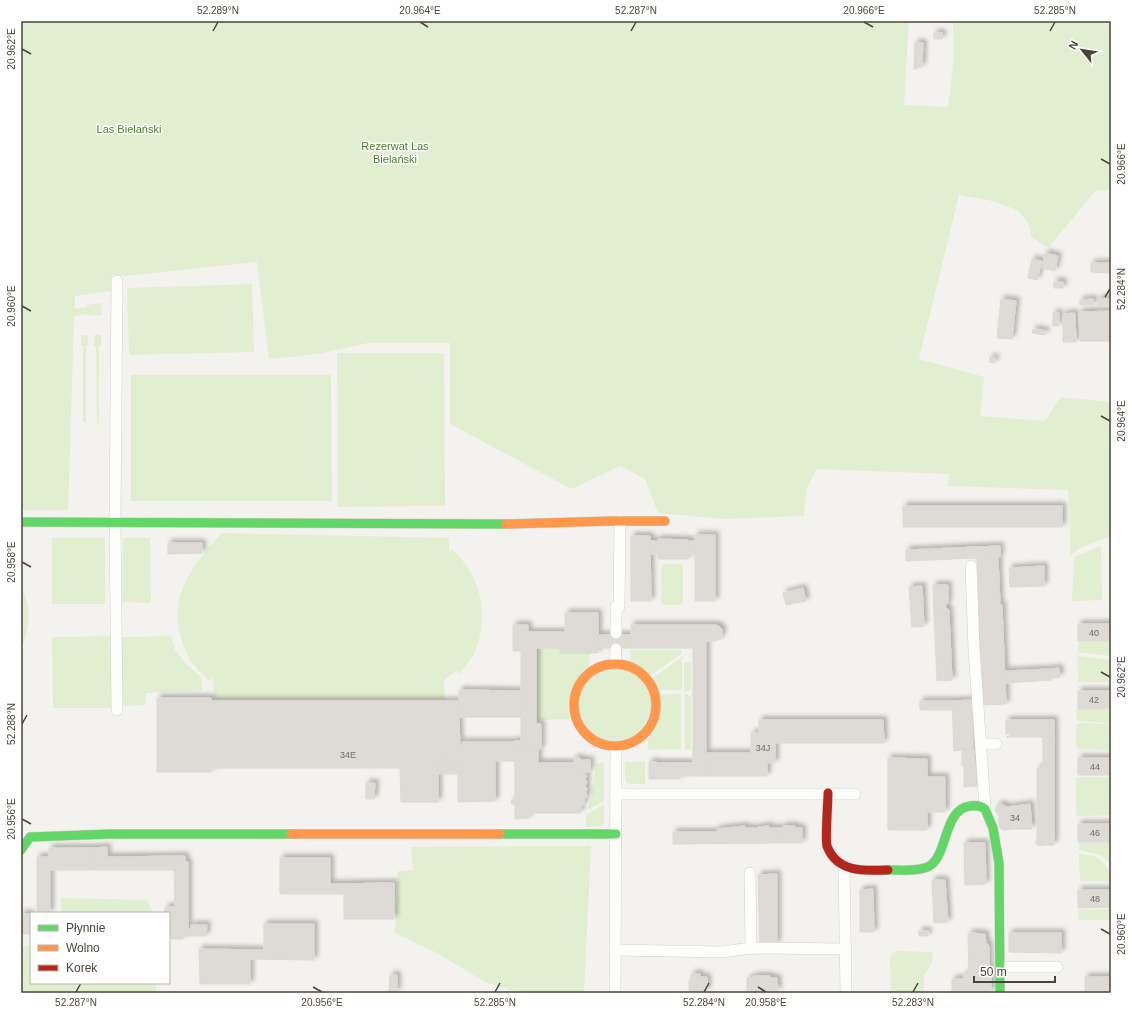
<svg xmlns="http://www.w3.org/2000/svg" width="1132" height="1014" font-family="Arial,sans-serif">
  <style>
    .green { fill: #e1eecf }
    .building { fill: #dedbd6; stroke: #dcd9d4; filter: url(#shadow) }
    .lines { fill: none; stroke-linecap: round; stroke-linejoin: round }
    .street-casing { stroke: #d2d0cb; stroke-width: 12 }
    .fast-casing { stroke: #d3cfc5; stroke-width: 10 }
    .slow-casing { stroke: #d3cfc5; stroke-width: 10 }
    .jam-casing { stroke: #d3cfc5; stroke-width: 10 }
    .street { stroke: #fdfdfc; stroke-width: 11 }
    .fast { stroke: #63d668; stroke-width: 9 }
    .slow { stroke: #ff974d; stroke-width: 9 }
    .jam { stroke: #b3261e; stroke-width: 9 }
    .ticks { fill: none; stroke: #4b4439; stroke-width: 1.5 }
    .labels { text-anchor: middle; stroke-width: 3; stroke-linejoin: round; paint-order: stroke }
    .number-label { font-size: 9px; fill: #706a61 }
    .park-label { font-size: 11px; fill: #4a7f2a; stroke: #fff }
    .neatline { fill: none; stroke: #4b4439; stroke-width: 1.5 }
    .ticks-label { font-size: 10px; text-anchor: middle; fill: #4b4439 }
  </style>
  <defs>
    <filter id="shadow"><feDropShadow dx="3.5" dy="-3.5" stdDeviation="2" flood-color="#0004"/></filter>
  </defs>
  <rect width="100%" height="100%" fill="#f4f2ee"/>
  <g class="green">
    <path d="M21,21H909L904,105L948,107L954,57L953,21H1111V190H1096L1049,247L1043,245L1031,236C1030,232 1030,227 1028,224C1019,202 980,199 959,195L919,359L984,377L980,416L1045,421L1061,397L1111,402V536L1080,548L1070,556V516L1068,490L948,486L949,474L817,469L806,490L804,516L724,519L658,513L645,479L620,466L572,489L450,424V343H368L317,354L269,359L257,262L126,276L112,275L111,291L75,296V309L87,307V305L101,303L102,315L89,316L88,314L74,316L68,510H21Z"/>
    <path d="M252,284L254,352L129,355L127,288Z"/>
    <path d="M81,335H88V345L86,346V422H83V346L81,345Z"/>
    <path d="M94,335H101V346H99V423H97L96,346H94Z"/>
    <path d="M337,353H444L445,506L338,507Z"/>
    <path d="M131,375H331L332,501H131Z"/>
    <path d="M222,533L449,538V553L452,550C482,575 490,618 474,654C470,661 464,667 459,674L456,671L444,680L445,699H214L213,678L209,681C203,675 196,668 191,661C187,654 183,646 181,638C168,595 194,563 222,533Z"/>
    <rect x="52" y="538" width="53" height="66"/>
    <path d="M123,538H150L151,603L122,602Z"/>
    <path d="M1101,546L1102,600L1072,601L1074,557Z"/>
    <path d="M663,564H681L683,566V602L679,605H664L661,602V569Z"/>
    <path d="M21,586C31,604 31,630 21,647Z"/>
    <path d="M111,636V708H53L52,637Z"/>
    <path d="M171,636L175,650L187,665L201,677L203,690L146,693L145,705L121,706V637Z"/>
    <path d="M1078,642H1111V656L1078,652Z"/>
    <path d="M537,648H561V653H590L589,668C573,681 565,698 570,719L537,720Z"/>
    <path d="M630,650H681V654L650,676L644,671L631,663Z"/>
    <path d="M1079,656L1111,660V682H1078L1077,657Z"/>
    <path d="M682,657V689L680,690H658L651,679Z"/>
    <path d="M684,662H691V689H689V691H684Z"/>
    <circle cx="614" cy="704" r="37"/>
    <path d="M679,694L681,695V749L648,750V737C658,724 661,711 659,695Z"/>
    <path d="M685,694H688V696H691V749L685,750Z"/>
    <path d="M1076,709H1111V724L1096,722L1079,721L1077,720Z"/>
    <path d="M1079,723L1106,724L1111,726V750L1078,749L1076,747V726Z"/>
    <path d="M625,762H645V784C622,785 625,784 625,762Z"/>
    <path d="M602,763L604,764V801L587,810L591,800L596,764Z"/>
    <path d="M1076,777H1111V815L1078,816L1076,814Z"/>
    <path d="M604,804C604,825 608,827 586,827V815Z"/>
    <path d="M1079,843H1111V864L1100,855L1079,850Z"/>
    <path d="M591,846L584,993H520L485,982L437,953L395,933L398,871L413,870L411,847Z"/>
    <path d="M1079,854C1085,855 1091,855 1096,857C1104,862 1113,872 1109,881H1080Z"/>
    <path d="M61,898L147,900L153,913H61Z"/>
    <path d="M1111,909V920H1079L1078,910Z"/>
    <path d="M21,946H31V983H156V993H21Z"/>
    <path d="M895,951L933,952L932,964L924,975V993H891L890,958Z"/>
  </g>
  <g class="building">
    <rect x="934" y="33" width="8" height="6"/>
    <path d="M915,43H923L922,67H917V69H914Z"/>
    <path d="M1045,253L1058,256L1055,271L1042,268Z"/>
    <path d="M1032,259L1042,261L1037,280L1028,278Z"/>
    <path d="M1091,263H1110V273L1091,272Z"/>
    <path d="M1054,281L1063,282V288H1054Z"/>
    <path d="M1001,299L1016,301L1012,339L997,338Z"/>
    <path d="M1093,299L1094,305H1080V300Z"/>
    <rect x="1098" y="299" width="13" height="6"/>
    <path d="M1111,311V341H1080L1079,312Z"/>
    <rect x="1053" y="313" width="6" height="13"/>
    <path d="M1075,313L1076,342H1063V314Z"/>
    <path d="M1033,329L1046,331L1045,335L1032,333Z"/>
    <path d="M990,357L995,358V363L989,362Z"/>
    <rect x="903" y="506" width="159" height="21"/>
    <rect x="695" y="535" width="20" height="66"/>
    <path d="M631,536H650L651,601H631Z"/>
    <path d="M658,539L688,540V541H695V554H688V559H658V554H651L650,541H658Z"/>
    <path d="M168,543H202V553L168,554Z"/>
    <path d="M1000,546V557L906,561V550Z"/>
    <path d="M998,557L1000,605H1002L1006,704L982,705L980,675H982V666H980L977,606H979L977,558Z"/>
    <path d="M1044,566V586L1010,587L1009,568Z"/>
    <path d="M933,585H948V603L946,605L945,607L949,610V614L934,615Z"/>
    <path d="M922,586L924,626L912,627L909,587Z"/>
    <path d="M803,588L806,601L786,605L783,593Z"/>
    <path d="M565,613H598V653H560V648H536V724H541V749L514,748V741H521V651H513V625H528V632H565Z"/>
    <path d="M949,614L951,658H936L934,615Z"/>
    <rect x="1078" y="624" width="33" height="17"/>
    <path d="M631,625H715L719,626L722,629V635L720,639L715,641H706V776H680V779H649V762H657V763H693V648H631Z"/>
    <rect x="598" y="635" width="33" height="13"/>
    <path d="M936,658H951L952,680L937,681Z"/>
    <path d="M1059,668L1060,677L1050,678V669Z"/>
    <path d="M1050,669L1051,680L1005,683V671Z"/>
    <path d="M459,690L521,691V717H459Z"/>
    <path d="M1078,691H1111V708L1078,709Z"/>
    <path d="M157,698H211V701H458L460,745H462V742H514V748L538,749V763H574V772H584L586,774L587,777L585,779L587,782L585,786L587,788L586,792L587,797L584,799V805H581L580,813H529V818L515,819V805L512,804L511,802L512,800L515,799V761H495V801L458,802V761L438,760V802H401L400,768H211V772H157Z"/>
    <path d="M972,700L973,749L954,751L952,701Z"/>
    <path d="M920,701H952L953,710H920Z"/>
    <path d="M759,720H883L884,743H775V763H767V776H706V753H751V733H759Z"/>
    <path d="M1006,720H1054V737H1006L1010,736V734H1006Z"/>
    <path d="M1043,737H1054V845H1041V846L1037,845L1035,842H1037V768H1043Z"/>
    <path d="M973,749H974L975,766H962V750Z"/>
    <path d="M574,758H580V760H590V772H574Z"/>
    <path d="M888,758L927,759V777H945V812H927V830H888Z"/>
    <rect x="1078" y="758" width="33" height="17"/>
    <path d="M438,760L458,761V774H438Z"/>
    <path d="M964,766H976L977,776H964Z"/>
    <path d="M964,776H977V786L964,787Z"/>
    <path d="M366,783H375L374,799H366Z"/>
    <path d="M1001,804L1007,807L1030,804L1032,829H1013L1004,830L1001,829L999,826V816L995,810L997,806Z"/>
    <rect x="1078" y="824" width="33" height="18"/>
    <path d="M745,826V828H758V827L769,826V828H777V843L673,844V832H717V829Z"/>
    <path d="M783,826H795V828H802V843H777V828H783Z"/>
    <path d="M964,843H985L986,884L965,885Z"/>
    <path d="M107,847V857L185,856V862H188V929H191V925H207L206,936H183V939H171V936H169V913H165V907H175L174,870H92V848Z"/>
    <path d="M49,848H92V870H50V913H37V857H49Z"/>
    <path d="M280,858H330V884L394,883V919H344V894H280Z"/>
    <path d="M777,874V944H760L758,875Z"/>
    <path d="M932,880H945L948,922L934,923Z"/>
    <path d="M873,889L874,932H860V890Z"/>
    <path d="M1078,890H1111V907L1078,908Z"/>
    <rect x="21" y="914" width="10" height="20"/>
    <path d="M264,924H314V960L250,959V984H200L199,949L264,950Z"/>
    <rect x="919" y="931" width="9" height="5"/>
    <path d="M971,933L985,934L986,944H988L989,948V968H991V992L952,993V979H964V974H969L968,934Z"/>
    <path d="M1009,933H1061V953L1009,952Z"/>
    <path d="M691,974H700V977H707V991H689V980H691Z"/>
    <path d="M390,975H397V992H389Z"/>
    <path d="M753,976H770V978H777L778,991H747V978H753Z"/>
    <rect x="1085" y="977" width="26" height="16"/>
  </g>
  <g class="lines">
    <g class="street-casing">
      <g id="street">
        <path d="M971,566L974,649L985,808"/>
        <path d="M616,633V607H619L620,522"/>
        <path d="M615,664L616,649"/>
        <path d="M117,710L115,522L117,281"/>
        <path d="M981,744H996"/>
        <path d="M615,794H855"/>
        <path d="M844,866L846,993"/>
        <path d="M750,873L751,948"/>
        <path d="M615,950L722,952L751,948L846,949"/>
        <path d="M1000,967H1057"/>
        <path d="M615,993L616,747"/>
      </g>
    </g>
    <g class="fast-casing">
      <g id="fast">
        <path d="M21,522L506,524"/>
        <path d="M500,834H616"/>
        <path d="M21,850L30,837L111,834H291"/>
        <path d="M888,870C900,870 922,872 931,865C948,852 944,809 970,806C976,805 981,806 985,809L993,828L999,863L1000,993"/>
      </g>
    </g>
    <g class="slow-casing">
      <g id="slow">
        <path d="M506,524L613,521H665"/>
        <circle cx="615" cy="705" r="41"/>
        <path d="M291,834H500"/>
      </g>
    </g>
    <g class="jam-casing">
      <path id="jam" d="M828,793C828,803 825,839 827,846C837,873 865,871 888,870"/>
    </g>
    <use href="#street" class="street"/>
    <use href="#fast" class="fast"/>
    <use href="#slow" class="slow"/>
    <use href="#jam" class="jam"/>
  </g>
  <path class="ticks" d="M420,22L428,27M864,22L873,27M213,31L218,22M631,31L636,22M1050,31L1055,22M22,49L31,54M1101,159L1110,164M1105,297L1110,289M22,306L31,311M1101,416L1110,421M22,562L31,567M1101,672L1110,677M22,724L27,715M22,819L31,824M1101,929L1110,934M313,987L322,992M758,987L766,992M76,992L81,983M495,992L500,983M704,992L709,983M913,992L918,983"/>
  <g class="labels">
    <g class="number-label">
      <text x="1094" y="636">40</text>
      <text x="1094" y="703">42</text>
      <text x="763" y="751">34J</text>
      <text x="348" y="758">34E</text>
      <text x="1095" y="770">44</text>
      <text x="1015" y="821">34</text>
      <text x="1095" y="836">46</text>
      <text x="1095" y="902">48</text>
    </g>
    <g class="park-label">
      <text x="129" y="133">Las Bielański</text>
      <text x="395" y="150">Rezerwat Las<tspan x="395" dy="13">Bielański</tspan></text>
    </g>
  </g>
  <rect width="1132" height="1014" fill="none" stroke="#ffffff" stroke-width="44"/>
  <rect x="30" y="912" width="140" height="72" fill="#ffffff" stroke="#b7b4b0"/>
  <rect x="38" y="925" width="20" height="6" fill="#63d668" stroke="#b7b4b0"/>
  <text x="66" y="932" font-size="12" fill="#4b4439">Płynnie</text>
  <rect x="38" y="945" width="20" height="6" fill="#ff974d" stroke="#b7b4b0"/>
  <text x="66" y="952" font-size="12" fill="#4b4439">Wolno</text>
  <rect x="38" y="965" width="20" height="6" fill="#b3261e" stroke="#b7b4b0"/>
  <text x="66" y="972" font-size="12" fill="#4b4439">Korek</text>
  <g transform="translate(1082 50) rotate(300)" stroke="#ffffff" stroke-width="3" paint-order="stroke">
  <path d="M0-3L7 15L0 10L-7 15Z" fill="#4b4439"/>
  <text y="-6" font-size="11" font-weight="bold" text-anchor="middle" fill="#4b4439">N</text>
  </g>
  <path d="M974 976v6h81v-6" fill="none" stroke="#4b4439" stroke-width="2"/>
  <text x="980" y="976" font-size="12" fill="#4b4439" stroke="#ffffff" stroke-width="3" paint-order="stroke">50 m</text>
  <rect x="22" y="22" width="1088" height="970" class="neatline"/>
  <g class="ticks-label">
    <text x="218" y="14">52.289°N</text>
    <text x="420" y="14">20.964°E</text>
    <text x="636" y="14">52.287°N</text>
    <text x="864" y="14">20.966°E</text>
    <text x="1055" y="14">52.285°N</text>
    <text transform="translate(11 49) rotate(-90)" y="4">20.962°E</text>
    <text transform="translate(1121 164) rotate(-90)" y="4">20.966°E</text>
    <text transform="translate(1121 289) rotate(-90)" y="4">52.284°N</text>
    <text transform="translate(11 306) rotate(-90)" y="4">20.960°E</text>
    <text transform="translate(1121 421) rotate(-90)" y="4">20.964°E</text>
    <text transform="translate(11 562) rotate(-90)" y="4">20.958°E</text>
    <text transform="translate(1121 677) rotate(-90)" y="4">20.962°E</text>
    <text transform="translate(11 724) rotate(-90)" y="4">52.288°N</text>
    <text transform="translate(11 819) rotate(-90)" y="4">20.956°E</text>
    <text transform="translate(1121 934) rotate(-90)" y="4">20.960°E</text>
    <text x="76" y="1006">52.287°N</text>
    <text x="322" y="1006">20.956°E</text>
    <text x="495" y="1006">52.285°N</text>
    <text x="704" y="1006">52.284°N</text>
    <text x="766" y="1006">20.958°E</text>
    <text x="913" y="1006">52.283°N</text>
  </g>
</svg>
